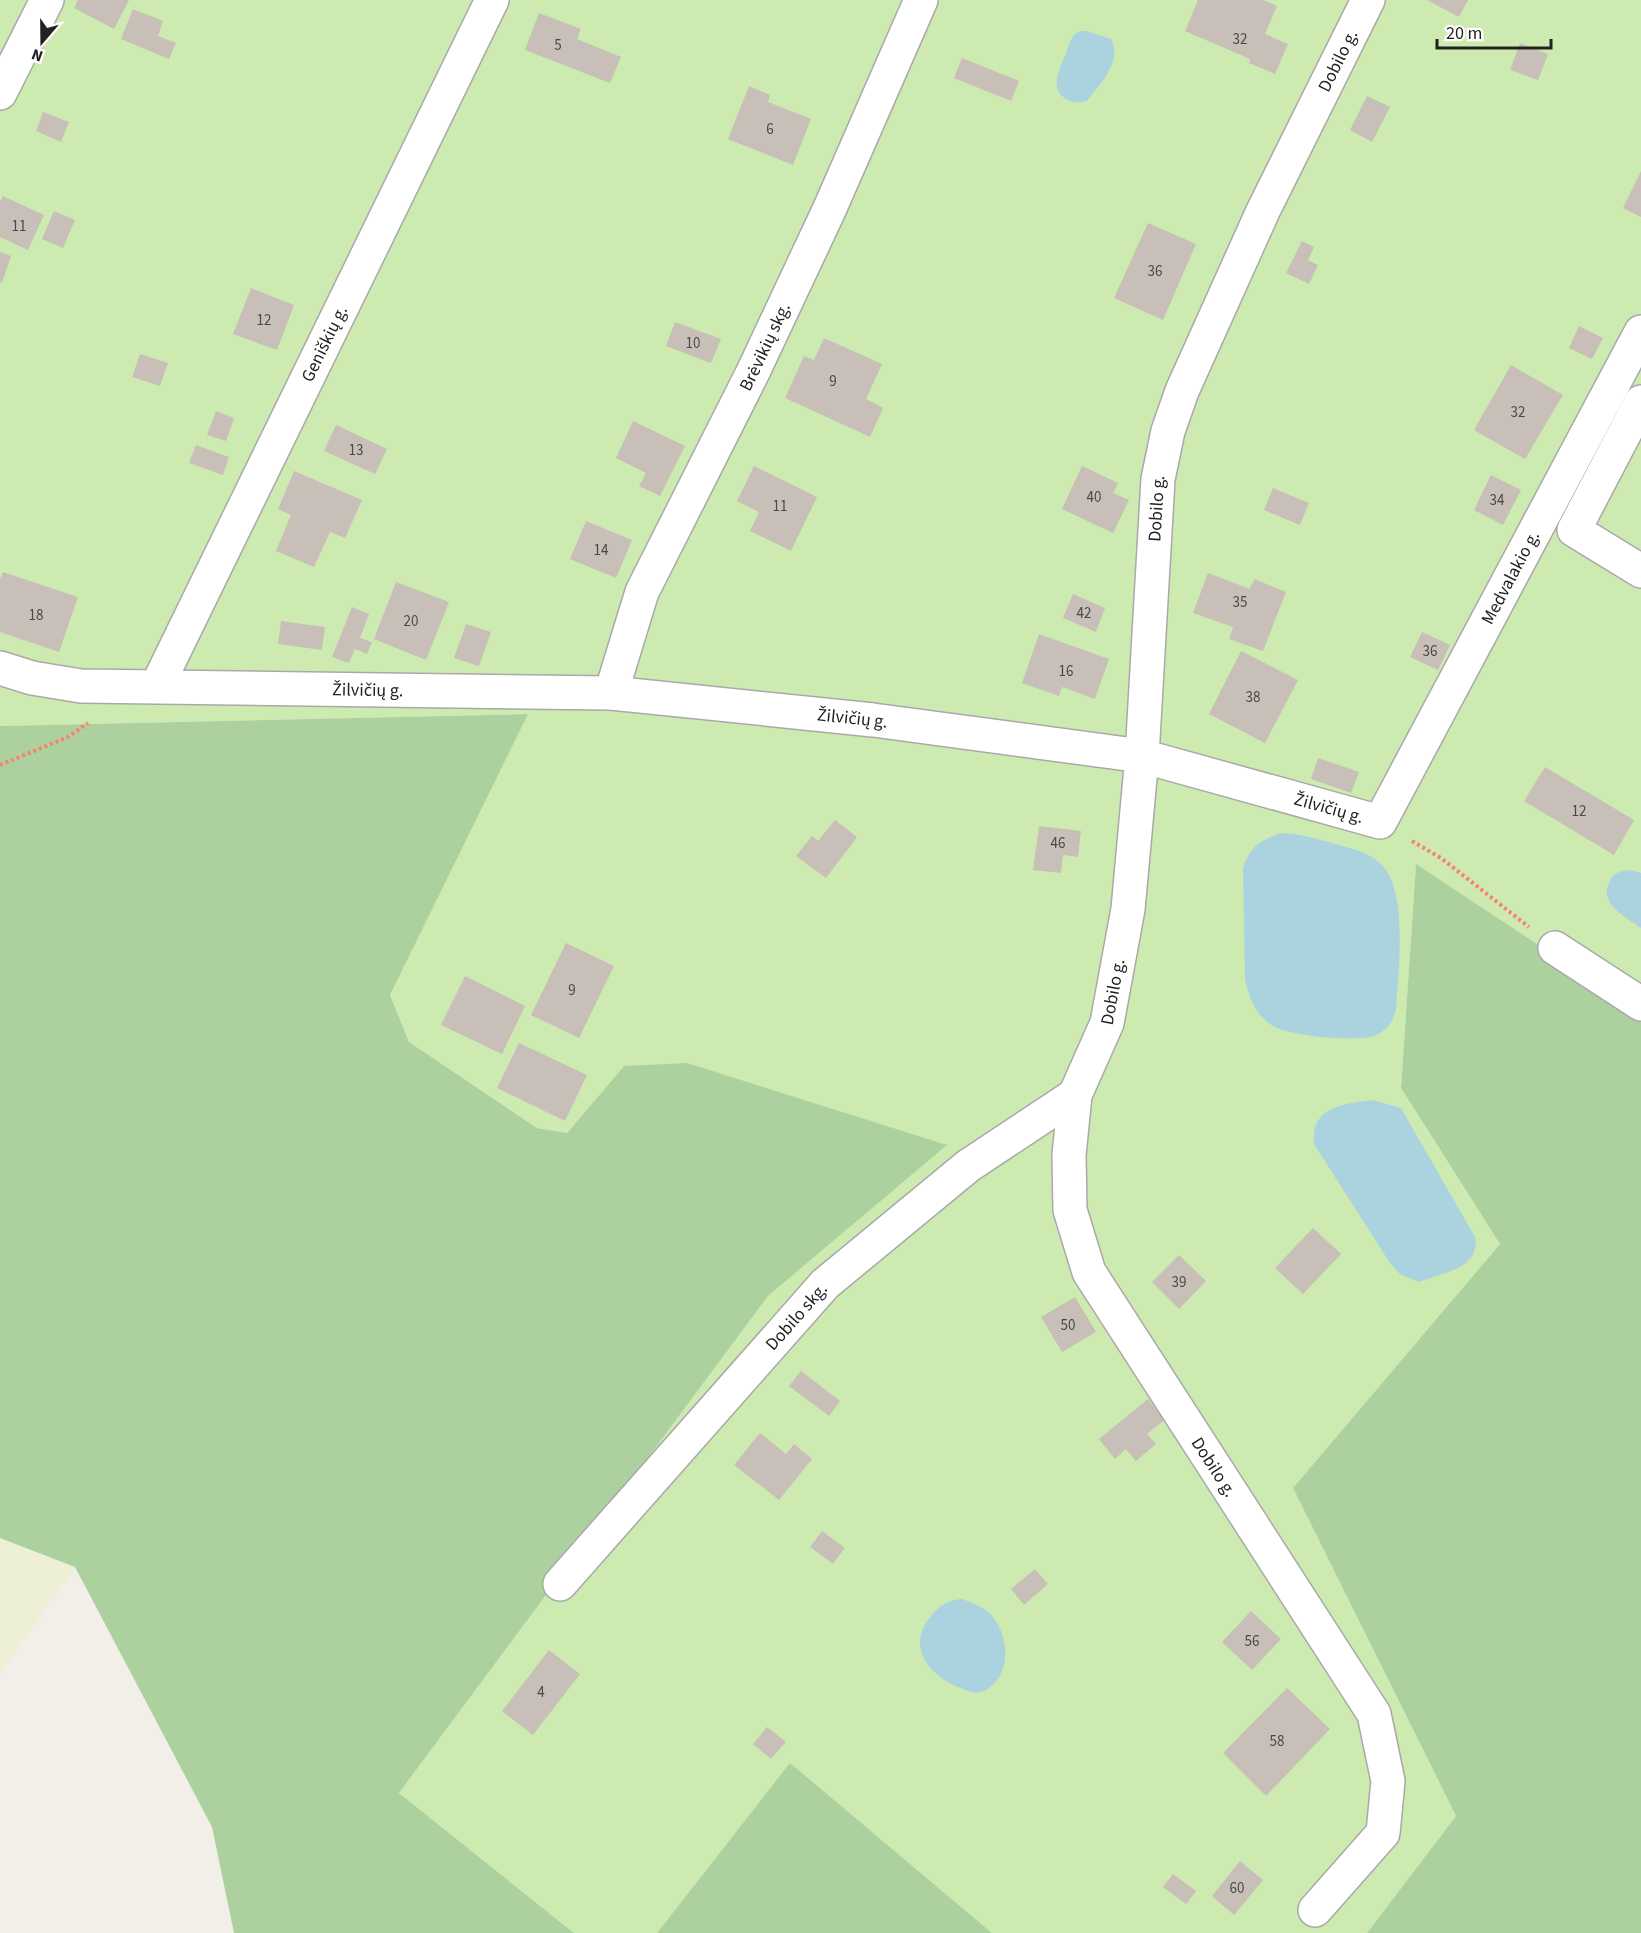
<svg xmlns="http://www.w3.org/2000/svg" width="1641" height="1933" font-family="'Source Sans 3',sans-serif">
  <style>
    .farmland { fill: #eef0d5 }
    .grass { fill: #cdebb0 }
    .forest { fill: #add19e }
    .water { fill: #aad3df }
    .building { fill: #c7bfb8 }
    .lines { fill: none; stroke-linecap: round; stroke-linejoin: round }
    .minor-casing { stroke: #a9a9a9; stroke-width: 36 }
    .path { stroke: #fa8072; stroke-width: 4; stroke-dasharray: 3 3; stroke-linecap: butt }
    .minor { stroke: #fff; stroke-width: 33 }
    .labels { text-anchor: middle; stroke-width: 5; stroke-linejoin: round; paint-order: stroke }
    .number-label { font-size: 15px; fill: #4b4948 }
    .street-label { font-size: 18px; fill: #222; stroke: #fff }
  </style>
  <rect width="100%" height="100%" fill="#f2efe9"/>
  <path class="farmland" d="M0,1538L75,1567L0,1674Z"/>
  <path class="grass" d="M0,0H1641V1013L1416,865L1401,1088L1500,1244L1293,1488L1456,1816L1367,1933H992L790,1764L657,1933H574L399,1793L768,1296L946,1145L624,1066L567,1133L537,1128L409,1042L390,995L527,714L0,726Z"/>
  <g class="forest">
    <path d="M528,714L390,995L409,1042L537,1128L567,1133L624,1066L687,1063L947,1145L768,1296L399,1793L574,1933H234L212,1827L75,1567L0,1538V726Z"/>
    <path d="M1416,864L1641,1013V1933H1367L1456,1816L1293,1488L1500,1244L1401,1088Z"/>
    <path d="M790,1763L992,1933H657Z"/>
  </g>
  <g class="water">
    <path d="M1087,31L1111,39C1123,61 1100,84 1087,101C1080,103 1074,103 1068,100C1048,90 1059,70 1066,54C1068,47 1071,36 1077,33C1079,31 1084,31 1087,31Z"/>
    <path d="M1281,833C1300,834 1316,838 1335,844C1351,848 1369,852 1381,864C1409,892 1398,971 1396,1009C1393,1022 1387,1031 1374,1036C1357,1042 1288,1036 1273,1026C1256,1016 1249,998 1245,979L1243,868C1251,846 1259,841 1281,833Z"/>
    <path d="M1630,870L1641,873V928C1626,917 1597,903 1610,881C1614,872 1621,871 1630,870Z"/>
    <path d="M1372,1100L1401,1108L1475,1237C1481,1268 1442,1273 1419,1282L1400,1274L1390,1263L1314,1144C1310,1107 1343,1104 1372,1100Z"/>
    <path d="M962,1599C971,1602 980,1606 987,1611C1010,1630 1014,1677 984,1691C975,1695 967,1691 958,1687C928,1674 906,1646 931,1616C940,1605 948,1600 962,1599Z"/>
  </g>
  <g class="building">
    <path d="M78,0H129L114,29L74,8Z"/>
    <path d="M1198,0H1263L1277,6L1265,34L1288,44L1275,74L1249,63L1250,59L1185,31Z"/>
    <path d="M1427,0H1468L1459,17Z"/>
    <path d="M133,9L163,21L158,36L176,43L169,59L121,39Z"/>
    <path d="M539,13L581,29L577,39L621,57L610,83L525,50Z"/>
    <path d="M1520,43L1548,54L1538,80L1510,70Z"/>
    <path d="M962,58L1019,81L1011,101L954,78Z"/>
    <path d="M749,86L770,95L768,102L811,119L793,165L728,139Z"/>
    <path d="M1367,96L1390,107L1372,142L1350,130Z"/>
    <path d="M43,112L69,122L61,142L36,131Z"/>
    <path d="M1641,171V217L1623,208Z"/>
    <path d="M3,196L44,215L28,250L0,237V202Z"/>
    <path d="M54,211L75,220L63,248L42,239Z"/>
    <path d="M1148,223L1196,244L1163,320L1114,298Z"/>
    <path d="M1302,241L1314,247L1308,260L1318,265L1309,284L1286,273Z"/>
    <path d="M0,252L11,256L2,283L0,282Z"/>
    <path d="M251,288L294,305L277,350L233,334Z"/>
    <path d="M675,322L721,339L711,363L666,346Z"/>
    <path d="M1579,326L1603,338L1592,359L1569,348Z"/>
    <path d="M824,338L882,364L866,399L883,408L870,437L785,398L804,356L814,360Z"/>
    <path d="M140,354L168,363L160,386L132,377Z"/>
    <path d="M1511,365L1563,395L1525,459L1474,430Z"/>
    <path d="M216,411L234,418L226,441L207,435Z"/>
    <path d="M633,421L685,446L660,496L639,486L646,473L616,458Z"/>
    <path d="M336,425L387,449L375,474L324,451Z"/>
    <path d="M196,445L229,457L223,475L189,463Z"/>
    <path d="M754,466L817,497L791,551L750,531L759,512L737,501Z"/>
    <path d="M1082,466L1118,483L1113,493L1129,500L1113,533L1062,509Z"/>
    <path d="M294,471L362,500L345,538L330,532L314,567L276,551L291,515L278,509Z"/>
    <path d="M1491,475L1521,490L1503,525L1474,510Z"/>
    <path d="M1273,488L1309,503L1300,525L1264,510Z"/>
    <path d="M586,521L632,540L616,578L570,559Z"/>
    <path d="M3,572L78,597L59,652L0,632V579Z"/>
    <path d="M1208,573L1250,589L1254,579L1286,592L1263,651L1229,639L1233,627L1193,613Z"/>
    <path d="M396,582L449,602L426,660L374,639Z"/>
    <path d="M1073,594L1105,608L1096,632L1063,618Z"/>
    <path d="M352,607L369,614L360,638L372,642L367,654L355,649L349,663L332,657Z"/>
    <path d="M281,621L325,627L322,650L278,644Z"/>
    <path d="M466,624L491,632L479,666L454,658Z"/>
    <path d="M1422,632L1450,645L1438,670L1410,657Z"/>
    <path d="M1039,634L1109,659L1095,699L1062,687L1059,696L1022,683Z"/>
    <path d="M1241,651L1298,680L1265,743L1209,714Z"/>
    <path d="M1318,758L1359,772L1351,793L1311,779Z"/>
    <path d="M1545,767L1634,820L1614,855L1524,801Z"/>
    <path d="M835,820L857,837L826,878L796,856L812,836L818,841Z"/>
    <path d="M1039,826L1081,831L1078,857L1063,855L1061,873L1033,870Z"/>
    <path d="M566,943L614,966L579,1038L531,1015Z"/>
    <path d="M465,976L525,1006L502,1054L441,1025Z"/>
    <path d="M519,1043L587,1075L565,1121L497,1088Z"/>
    <path d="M1313,1228L1341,1254L1303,1294L1275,1268Z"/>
    <path d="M1179,1255L1206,1281L1179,1309L1152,1282Z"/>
    <path d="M1075,1297L1096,1332L1062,1352L1041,1317Z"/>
    <path d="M801,1371L840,1401L829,1416L789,1386Z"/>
    <path d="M1148,1399L1164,1420L1147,1434L1156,1444L1136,1461L1126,1449L1115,1459L1099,1439Z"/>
    <path d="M760,1433L786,1454L794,1444L812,1459L779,1500L734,1465Z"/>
    <path d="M822,1531L845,1548L833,1564L810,1547Z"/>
    <path d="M1035,1569L1048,1584L1024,1605L1011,1589Z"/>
    <path d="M1251,1611L1281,1639L1252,1670L1222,1642Z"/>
    <path d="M549,1650L580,1674L533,1735L502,1711Z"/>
    <path d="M1287,1688L1330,1729L1266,1796L1223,1753Z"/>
    <path d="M767,1727L786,1742L771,1759L753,1744Z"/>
    <path d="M1240,1861L1263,1880L1234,1915L1212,1896Z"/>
    <path d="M1173,1874L1196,1891L1186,1904L1163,1887Z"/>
  </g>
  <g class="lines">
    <g class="minor-casing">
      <g id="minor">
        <path d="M0,93L47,0"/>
        <path d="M1641,402L1574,530L1641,571"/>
        <path id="s1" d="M0,668L32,678L81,686L611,693L873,720L1142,756L1380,822L1641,332"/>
        <path id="s2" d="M157,686L492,0"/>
        <path id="s3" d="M611,693L642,592L753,372L830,208L921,0"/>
        <path d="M1555,948L1641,1004"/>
        <path id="s4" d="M560,1584L825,1284L968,1166L1075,1095"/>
        <path id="s5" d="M1315,1910L1383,1833L1388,1781L1374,1714L1089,1272L1070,1210L1069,1155L1075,1095L1107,1023L1128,909L1142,756L1158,479L1168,431L1182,391L1263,211L1368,0"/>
      </g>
    </g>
    <g class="path">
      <path d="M0,765L68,737L88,723"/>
      <path d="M1412,841L1441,858L1529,927"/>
    </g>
    <use href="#minor" class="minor"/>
  </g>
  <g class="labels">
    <g class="number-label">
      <text x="1240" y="44">32</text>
      <text x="558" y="50">5</text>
      <text x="770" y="134">6</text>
      <text x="19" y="231">11</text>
      <text x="1155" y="276">36</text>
      <text x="264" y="325">12</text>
      <text x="693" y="348">10</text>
      <text x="833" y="386">9</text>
      <text x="1518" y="417">32</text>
      <text x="356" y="455">13</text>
      <text x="1094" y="502">40</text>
      <text x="1497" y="505">34</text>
      <text x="780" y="511">11</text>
      <text x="601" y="555">14</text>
      <text x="1240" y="607">35</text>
      <text x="1084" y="618">42</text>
      <text x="36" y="620">18</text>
      <text x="411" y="626">20</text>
      <text x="1430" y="656">36</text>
      <text x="1066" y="676">16</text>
      <text x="1253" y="702">38</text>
      <text x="1579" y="816">12</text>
      <text x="1058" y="848">46</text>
      <text x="572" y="995">9</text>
      <text x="1179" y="1287">39</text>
      <text x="1068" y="1330">50</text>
      <text x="1252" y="1646">56</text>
      <text x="541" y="1697">4</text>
      <text x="1277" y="1746">58</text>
      <text x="1237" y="1893">60</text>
    </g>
    <g class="street-label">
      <text dy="6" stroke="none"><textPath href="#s5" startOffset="2012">Dobilo g.</textPath></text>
      <text dy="6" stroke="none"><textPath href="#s2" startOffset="381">Geniškių g.</textPath></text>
      <text dy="6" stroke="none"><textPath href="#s3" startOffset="380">Brėvikių skg.</textPath></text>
      <text dy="6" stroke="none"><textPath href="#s5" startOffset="1526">Dobilo g.</textPath></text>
      <text dy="6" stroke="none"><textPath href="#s1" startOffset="1672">Medvalakio g.</textPath></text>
      <text dy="6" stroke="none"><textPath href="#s1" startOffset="370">Žilvičių g.</textPath></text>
      <text dy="6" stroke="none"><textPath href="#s1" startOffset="856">Žilvičių g.</textPath></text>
      <text dy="6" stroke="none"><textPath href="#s1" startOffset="1342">Žilvičių g.</textPath></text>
      <text dy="6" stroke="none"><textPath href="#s5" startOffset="1040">Dobilo g.</textPath></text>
      <text dy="6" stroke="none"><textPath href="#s4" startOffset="357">Dobilo skg.</textPath></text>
      <text transform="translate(1214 1467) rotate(57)" y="6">Dobilo g.</text>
    </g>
  </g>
  <g transform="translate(42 42) rotate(200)" stroke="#ffffff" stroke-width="4.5" paint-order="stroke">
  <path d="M0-4.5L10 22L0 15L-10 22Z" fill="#222222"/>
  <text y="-9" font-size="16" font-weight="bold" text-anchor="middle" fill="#222222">N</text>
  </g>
  <path d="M1437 39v9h114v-9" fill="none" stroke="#222222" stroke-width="3"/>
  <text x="1446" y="39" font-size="18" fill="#222222" stroke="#ffffff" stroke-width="4.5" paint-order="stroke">20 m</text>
</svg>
